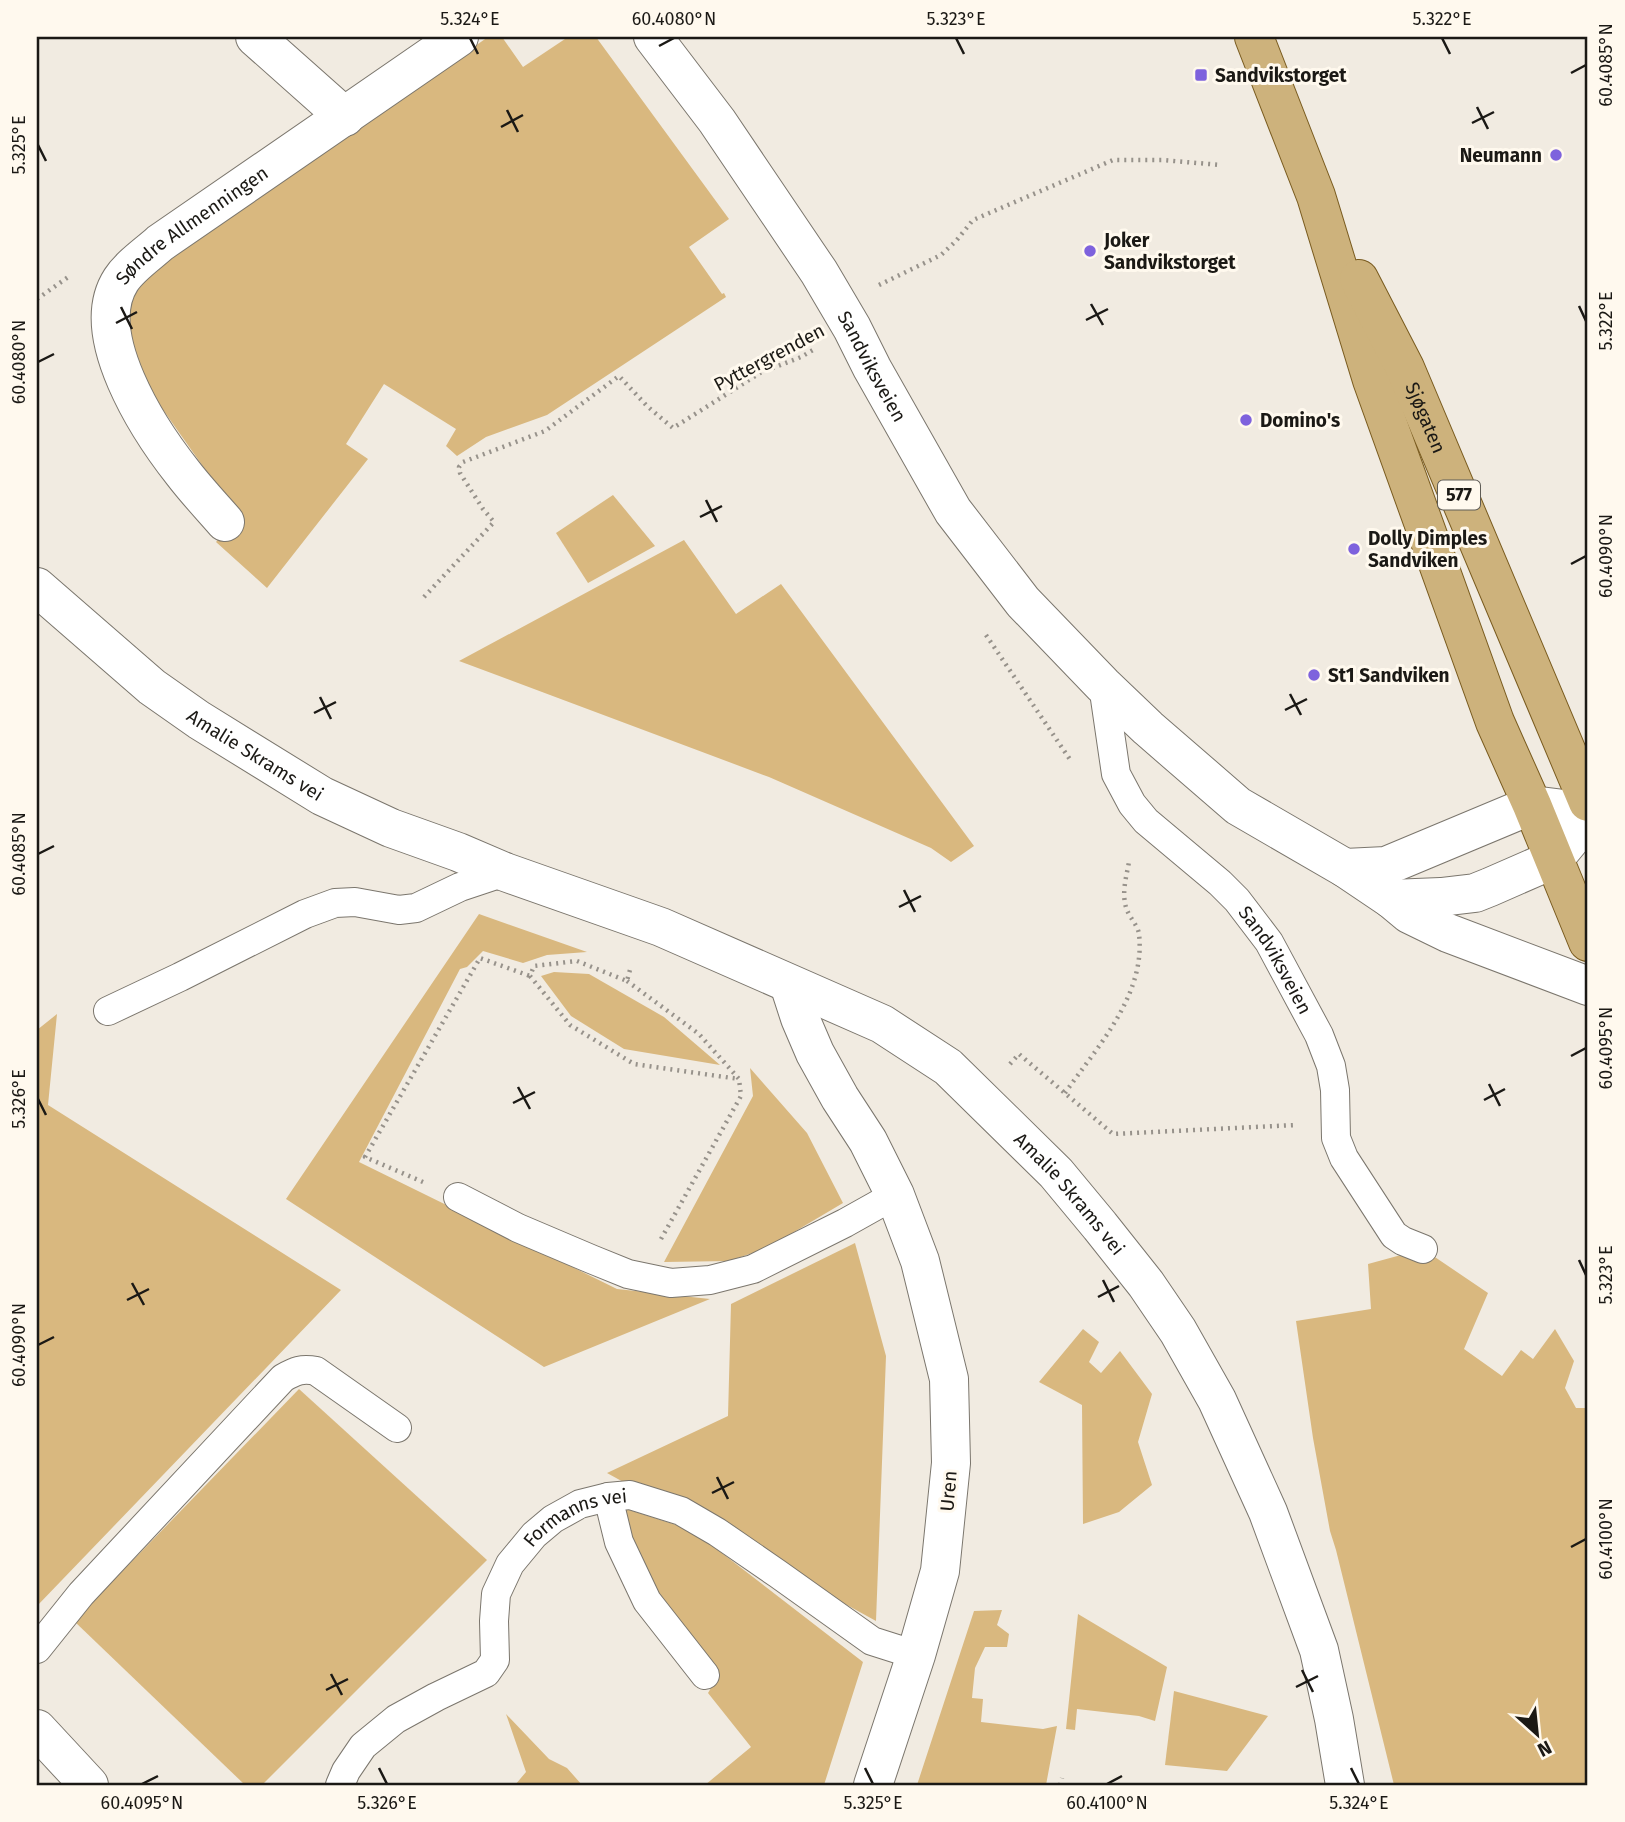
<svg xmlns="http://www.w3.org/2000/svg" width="1625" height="1822" font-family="'Fira Sans',sans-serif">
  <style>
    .green { fill: #d9b87f }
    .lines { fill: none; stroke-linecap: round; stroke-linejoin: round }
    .lane-casing { stroke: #7b766d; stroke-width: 30 }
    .street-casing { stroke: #7b766d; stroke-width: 40 }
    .secondary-casing { stroke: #7b766d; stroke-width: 40 }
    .primary-casing { stroke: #795b1f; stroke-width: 40 }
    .path { stroke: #97928b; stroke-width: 4.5; stroke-dasharray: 2 5; stroke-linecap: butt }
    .lane { stroke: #fff; stroke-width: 28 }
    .street { stroke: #fff; stroke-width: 38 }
    .secondary { stroke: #fff; stroke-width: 38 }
    .primary { stroke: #cdb27c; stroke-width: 38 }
    .ticks { fill: none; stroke: #1b1915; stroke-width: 2.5 }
    .poi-dot { fill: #7e62dd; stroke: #fff9ee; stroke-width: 2.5 }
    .labels { text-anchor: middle; stroke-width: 6; stroke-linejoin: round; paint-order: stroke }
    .shield { fill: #fff9ee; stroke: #5f5c56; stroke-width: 2 }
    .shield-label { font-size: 18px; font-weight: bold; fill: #1b1915 }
    .poi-label { font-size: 19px; font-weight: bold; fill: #1b1915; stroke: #fff9ee; text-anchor: start }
    .street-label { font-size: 19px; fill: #1b1915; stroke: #fff9ee }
    .neatline { fill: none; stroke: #1b1915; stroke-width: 2.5 }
    .ticks-label { font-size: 18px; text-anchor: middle; fill: #1b1915 }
  </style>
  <rect width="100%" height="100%" fill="#f1ebe1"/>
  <g class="green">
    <path d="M488,37H502L523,67L568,37H596L729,219L689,247L722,294L724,293L726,297L547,415L486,437L457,456L446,446L456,429L384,384L346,444L368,459L267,588L216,542L238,516L142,380L124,337L129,301L153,271Z"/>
    <path d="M613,495L655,546L588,583L556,533Z"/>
    <path d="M684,540L736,614L781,584L974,846L951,862L931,848L769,777L459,661Z"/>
    <path d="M479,914L587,952L547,955L523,963L483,951L467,967L460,969L359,1162L617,1289L710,1299L544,1367L286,1199Z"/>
    <path d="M554,972L589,974L664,1017L720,1065L624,1049L571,1016L541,976Z"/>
    <path d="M57,1014L48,1105L341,1290L37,1606V1030Z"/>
    <path d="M750,1068L807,1133L843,1203L767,1248L729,1261L664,1262L753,1096Z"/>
    <path d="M855,1243L886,1356L876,1621L607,1473L728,1416L731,1304Z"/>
    <path d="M1423,1249L1488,1293L1464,1349L1502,1376L1521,1350L1533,1359L1555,1329L1574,1361L1565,1388L1576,1408H1588V1785H1394L1336,1550L1330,1531L1313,1438L1296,1321L1371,1309L1368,1264Z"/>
    <path d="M1083,1329L1099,1342L1089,1362L1101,1373L1120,1351L1152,1394L1138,1442L1152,1485L1119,1512L1083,1524L1082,1405L1039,1382Z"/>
    <path d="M299,1389L487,1560L262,1785H245L74,1621Z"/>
    <path d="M620,1507L692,1530L863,1662L824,1785H705L751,1747L708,1693L717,1678L666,1612L621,1528Z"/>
    <path d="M1002,1610L997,1625L1009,1634L1007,1647H985L975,1668L972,1698L983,1699L981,1722L1043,1729L1057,1726L1046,1785H917L974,1611Z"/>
    <path d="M1078,1614L1167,1667L1155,1721L1139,1716L1077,1709L1075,1730L1066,1729Z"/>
    <path d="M1174,1691L1268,1716L1227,1771L1165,1765Z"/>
    <path d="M506,1714L549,1759L567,1768L582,1785H515L526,1772Z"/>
  </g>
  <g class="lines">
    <g class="lane-casing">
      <g id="lane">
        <path id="s1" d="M1103,685L1116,774L1132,804L1146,821L1220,883L1237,900L1269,942L1319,1035L1331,1066L1335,1090L1336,1138L1344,1158L1394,1235L1403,1241L1423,1249"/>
        <path d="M108,1011L180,977L305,914L335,903L355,902L399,910L416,908L460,887L505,872"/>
        <path d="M458,1197L518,1228L591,1259L628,1274L671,1283L710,1280L753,1269L845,1223L895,1195"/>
        <path d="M608,1497L619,1542L647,1601L705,1675"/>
        <path d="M37,1649L81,1594L283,1378C295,1371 302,1368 316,1371L397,1428"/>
        <path id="s2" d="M340,1785L346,1771L363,1746L396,1719L436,1697L486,1673L495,1660L494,1621L496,1594L510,1564L534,1535L553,1519L580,1504L608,1497L630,1495L681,1511L717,1532L778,1574L872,1641L916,1655"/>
      </g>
    </g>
    <g class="street-casing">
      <g id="street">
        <path d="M255,37L345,117"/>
        <path id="s3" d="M225,522C211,506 196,490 183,473C149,430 86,334 121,280C130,266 148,254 160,243L459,37"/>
        <path id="s4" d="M37,587L152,687L199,720L322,796L391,828L458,852L505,872L661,927L882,1024L948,1067L1056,1173L1100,1226L1146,1284L1178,1331L1217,1400L1268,1512L1319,1650L1334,1719L1345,1785"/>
        <path d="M789,984L800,1018L815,1053L840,1098L868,1141L895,1195L920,1261L949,1379L951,1463L940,1571L916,1655L873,1785"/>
        <path d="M37,1729L89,1785"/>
      </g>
    </g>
    <g class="secondary-casing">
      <g id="secondary">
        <path id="s5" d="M653,37L717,121L819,272L852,328L872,368L953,511L1023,602L1103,685L1148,728L1238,806L1345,868L1391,899L1441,897L1475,893L1490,887L1554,859L1588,818"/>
        <path d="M1345,868L1386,866L1532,805L1588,812"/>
        <path d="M1391,899L1409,914L1448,933L1588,986"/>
      </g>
    </g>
    <g class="primary-casing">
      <g id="primary">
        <path d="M1254,37L1316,196L1372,380L1495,722L1532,805L1588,942"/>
        <path id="s6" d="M1359,279L1405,368L1588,802"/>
      </g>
    </g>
    <g class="path">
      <path d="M879,285L941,255L956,241L973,220L1113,160H1162L1221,165"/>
      <path d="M37,299L71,275"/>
      <path d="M424,597L494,522L483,509L460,473L459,467L463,462L545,431L619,376L647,406L673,428L760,373L801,357L813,350"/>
      <path d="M986,635L1071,761"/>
      <path d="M627,981L699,1034L739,1079L634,1064L570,1025L530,976L534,966L577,961L627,981L631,966"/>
      <path d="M1010,1064L1019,1054L1113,1134L1296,1125"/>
      <path d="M1065,1093C1097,1047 1146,995 1139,934C1138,926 1130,918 1127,910C1121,895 1126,878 1129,862"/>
      <path d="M423,1182L365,1157L480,958L530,976"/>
      <path d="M661,1239L741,1096L739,1079"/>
      <path d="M1060,1785L1062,1778"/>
    </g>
    <use href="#lane" class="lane"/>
    <use href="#street" class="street"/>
    <use href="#secondary" class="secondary"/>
    <use href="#primary" class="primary"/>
  </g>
  <path class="ticks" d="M470,38L478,54M956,38L964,54M1442,38L1450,54M659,46L674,38M1571,73L1586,65M1477,107L1488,129M507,110L518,132M1472,123L1494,112M501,127L523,115M38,145L46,161M1091,304L1103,325M1579,306L1586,321M121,307L132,329M1086,320L1108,309M116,323L137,312M38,362L54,354M706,500L717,522M700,517L722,506M1571,564L1586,556M1290,694L1301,715M320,697L331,719M1285,710L1307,699M314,713L336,702M38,854L54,846M904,890L915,912M899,907L921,896M1571,1056L1586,1048M1489,1084L1500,1106M518,1087L530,1109M38,1099L46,1115M1484,1100L1505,1089M513,1103L535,1092M1579,1260L1586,1275M1103,1280L1114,1302M132,1283L144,1305M1098,1297L1119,1286M127,1300L149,1289M38,1345L54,1337M717,1477L728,1499M712,1493L734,1482M1571,1547L1586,1539M1302,1670L1313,1692M331,1674L342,1695M1296,1687L1318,1676M326,1690L348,1679M379,1768L387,1784M865,1768L873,1784M1351,1768L1359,1784M142,1784L158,1776M1107,1784L1122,1776"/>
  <g class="poi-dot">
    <rect x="1194" y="68" width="14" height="14" rx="3.5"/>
    <circle cx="1556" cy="155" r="7"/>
    <circle cx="1090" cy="251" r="7"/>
    <circle cx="1246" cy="420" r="7"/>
    <circle cx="1354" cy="549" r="7"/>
    <circle cx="1314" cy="675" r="7"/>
  </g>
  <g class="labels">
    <rect class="shield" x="1438" y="480.5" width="42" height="29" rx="5"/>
    <g class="shield-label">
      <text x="1459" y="501">577</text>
    </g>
    <g class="poi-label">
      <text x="1215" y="82">Sandvikstorget</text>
      <text x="1542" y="162" text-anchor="end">Neumann</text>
      <text x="1104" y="247">Joker<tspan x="1104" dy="22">Sandvikstorget</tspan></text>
      <text x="1260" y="427">Domino's</text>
      <text x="1368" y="545">Dolly Dimples<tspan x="1368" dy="22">Sandviken</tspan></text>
      <text x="1328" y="682">St1 Sandviken</text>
    </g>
    <g class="street-label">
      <text dy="7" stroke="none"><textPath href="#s3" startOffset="368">Søndre Allmenningen</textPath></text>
      <text transform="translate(769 357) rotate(-28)" y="7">Pyttergrenden</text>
      <text dy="7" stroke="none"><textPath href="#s5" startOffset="396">Sandviksveien</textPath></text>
      <text dy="7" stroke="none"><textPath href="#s6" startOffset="154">Sjøgaten</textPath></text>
      <text dy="7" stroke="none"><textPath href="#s4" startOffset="276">Amalie Skrams vei</textPath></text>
      <text dy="7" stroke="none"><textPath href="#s1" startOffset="338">Sandviksveien</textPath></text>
      <text dy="7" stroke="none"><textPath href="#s4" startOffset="1214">Amalie Skrams vei</textPath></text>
      <text transform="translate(948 1491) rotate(-85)" y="7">Uren</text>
      <text dy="7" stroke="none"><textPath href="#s2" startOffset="388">Formanns vei</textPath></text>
    </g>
  </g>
  <rect width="1625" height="1822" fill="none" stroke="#fff9ee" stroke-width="77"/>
  <g transform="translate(1537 1734) rotate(153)" stroke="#fff9ee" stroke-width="5" paint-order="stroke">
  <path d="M0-5L12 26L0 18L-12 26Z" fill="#1b1915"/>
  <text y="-10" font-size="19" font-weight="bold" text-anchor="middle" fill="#1b1915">N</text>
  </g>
  <rect x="38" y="38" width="1548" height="1746" class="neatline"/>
  <g class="ticks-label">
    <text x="470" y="25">5.324°E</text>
    <text x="674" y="25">60.4080°N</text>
    <text x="956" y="25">5.323°E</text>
    <text x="1442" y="25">5.322°E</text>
    <text transform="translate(1606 65) rotate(-90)" y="6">60.4085°N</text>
    <text transform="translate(19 145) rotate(-90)" y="6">5.325°E</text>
    <text transform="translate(1606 321) rotate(-90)" y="6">5.322°E</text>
    <text transform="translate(19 362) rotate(-90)" y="6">60.4080°N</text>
    <text transform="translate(1606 556) rotate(-90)" y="6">60.4090°N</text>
    <text transform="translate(19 854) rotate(-90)" y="6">60.4085°N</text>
    <text transform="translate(1606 1048) rotate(-90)" y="6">60.4095°N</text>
    <text transform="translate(19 1099) rotate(-90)" y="6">5.326°E</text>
    <text transform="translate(1606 1275) rotate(-90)" y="6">5.323°E</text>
    <text transform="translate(19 1345) rotate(-90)" y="6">60.4090°N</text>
    <text transform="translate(1606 1539) rotate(-90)" y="6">60.4100°N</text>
    <text x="142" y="1809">60.4095°N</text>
    <text x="387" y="1809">5.326°E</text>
    <text x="873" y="1809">5.325°E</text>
    <text x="1107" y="1809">60.4100°N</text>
    <text x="1359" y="1809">5.324°E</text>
  </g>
</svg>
